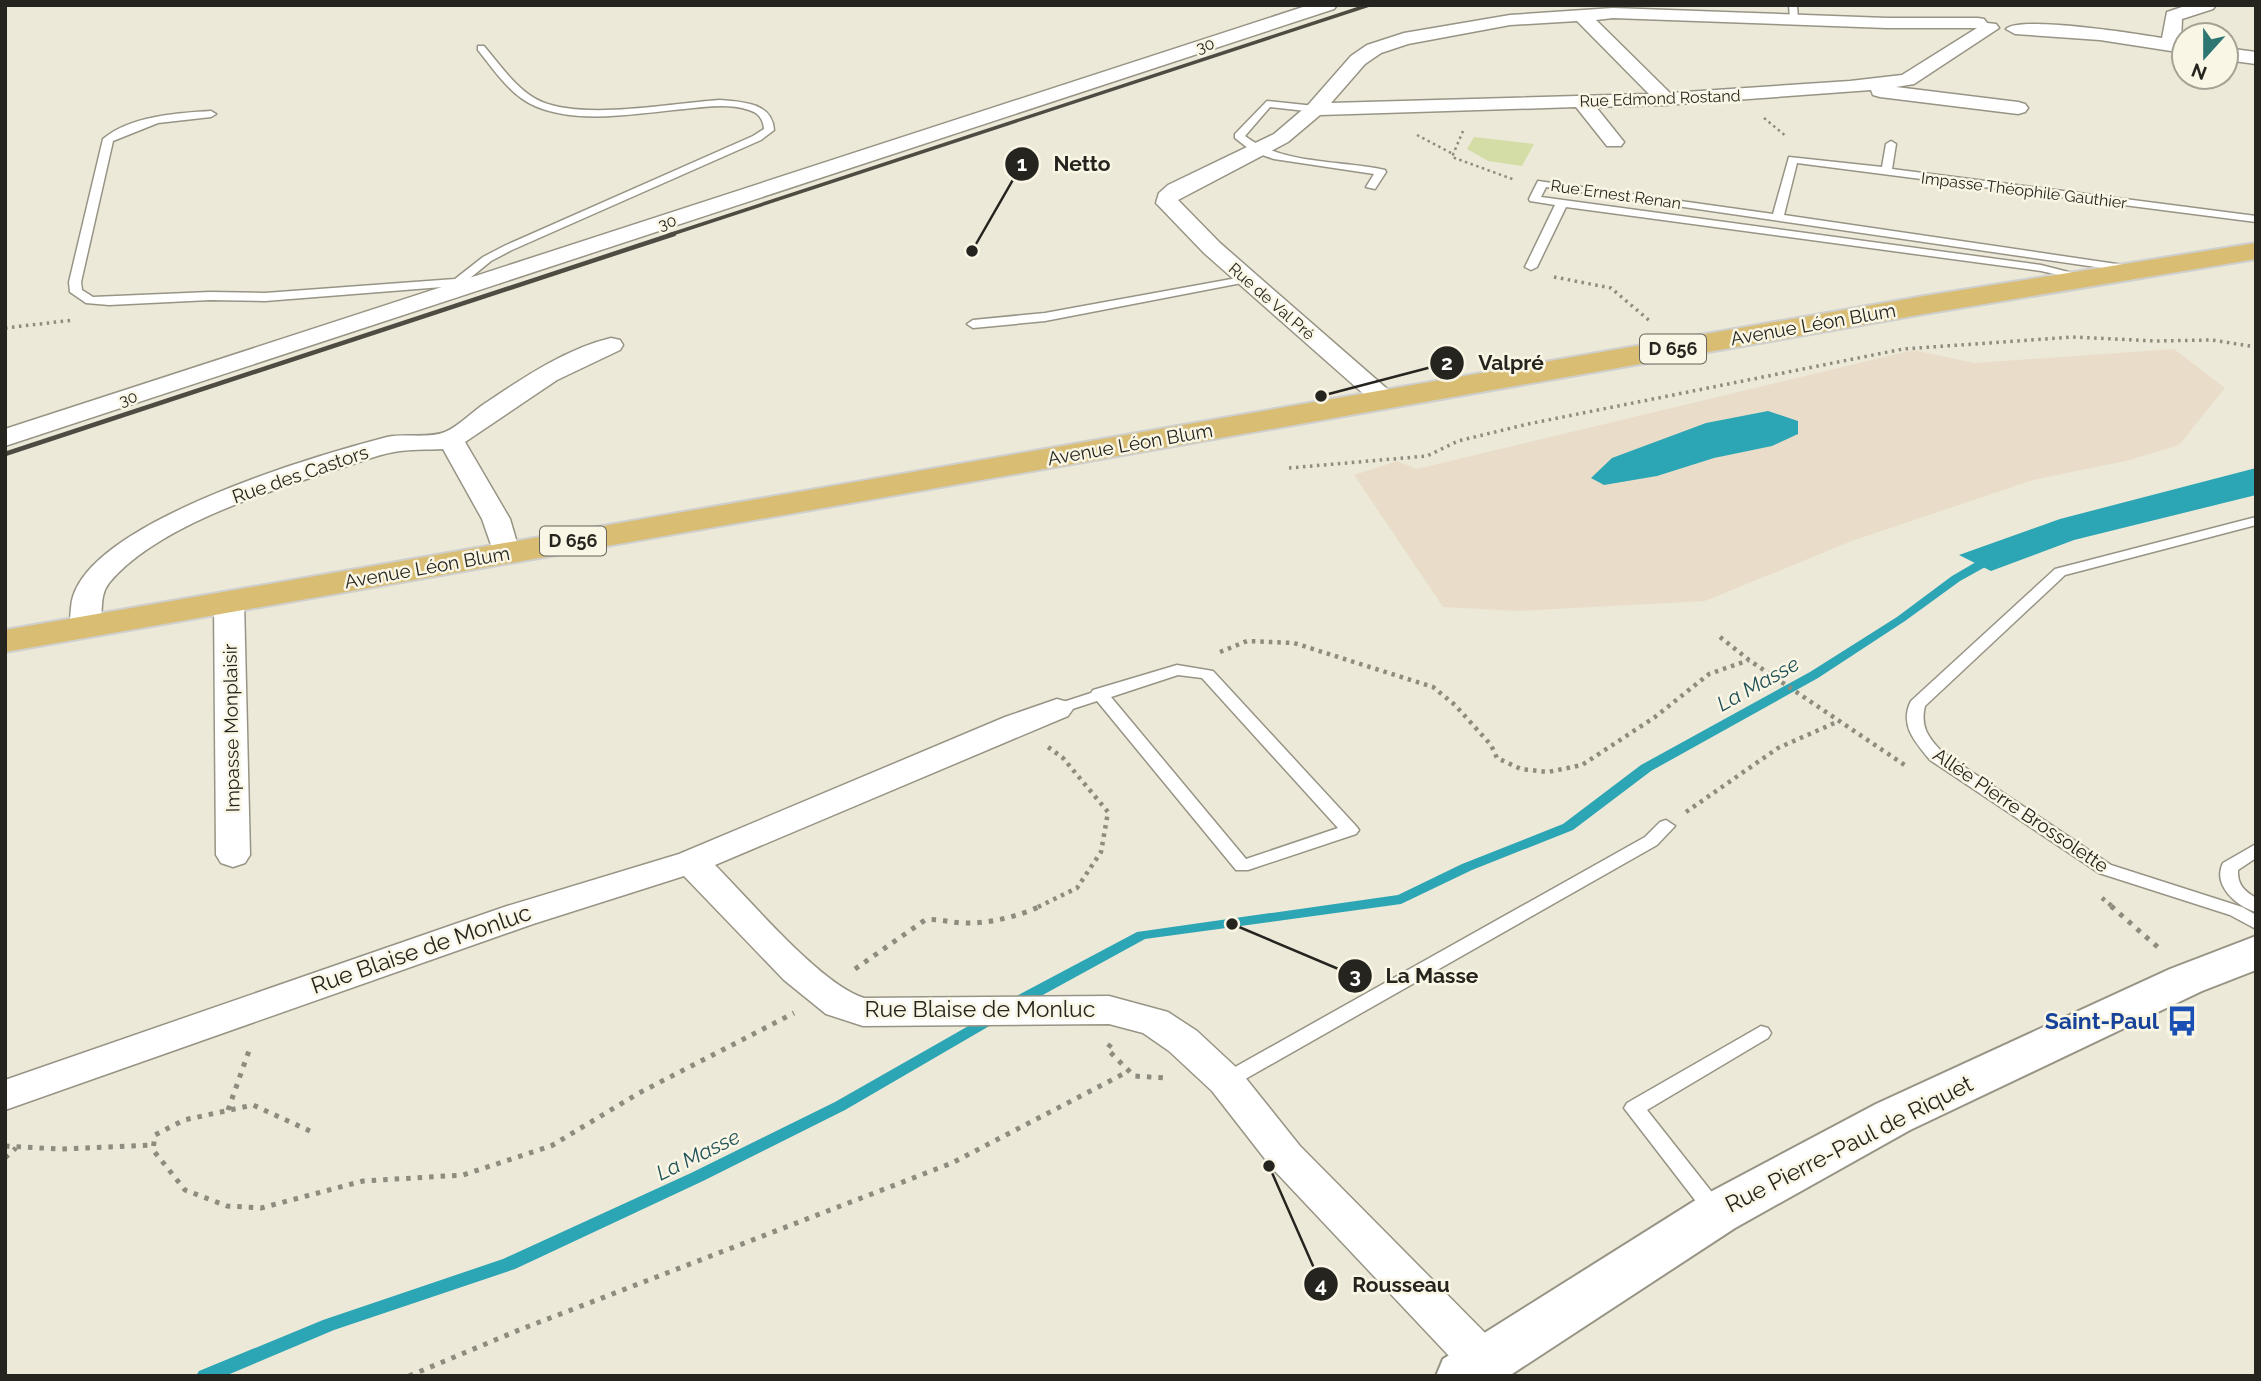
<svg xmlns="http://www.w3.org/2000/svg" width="2261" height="1381" font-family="Raleway,sans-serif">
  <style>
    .education { fill: #e9ddc9 }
    .green { fill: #d4dda6 }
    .water { fill: #2ca5b4 }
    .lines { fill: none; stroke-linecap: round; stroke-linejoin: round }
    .stream { fill: #2ca5b4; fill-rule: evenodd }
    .service-casing { stroke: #989485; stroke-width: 3 }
    .minor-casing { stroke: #989485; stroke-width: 3 }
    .tertiary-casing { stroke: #989485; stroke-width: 4 }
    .primary-casing { stroke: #cfcfce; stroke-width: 4 }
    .path-far3 { stroke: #8e8b7f; stroke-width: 2.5; stroke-dasharray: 2.5 3.5; stroke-linecap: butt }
    .path-far2 { stroke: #8e8b7f; stroke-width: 3.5; stroke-dasharray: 2.5 4.5; stroke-linecap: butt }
    .path-far1 { stroke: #8e8b7f; stroke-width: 4.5; stroke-dasharray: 3.5 5; stroke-linecap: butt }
    .path { stroke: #8e8b7f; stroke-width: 5; stroke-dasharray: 4.5 7; stroke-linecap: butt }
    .service { fill: #fff; fill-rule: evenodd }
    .minor { fill: #fff; fill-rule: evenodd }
    .tertiary { fill: #fff; fill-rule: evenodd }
    .primary { fill: #d8bd73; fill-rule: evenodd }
    .rail-far1 { stroke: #4d4b42; stroke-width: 3.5 }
    .rail { stroke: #4d4b42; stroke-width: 4.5 }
    .labels { text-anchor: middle; stroke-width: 5; stroke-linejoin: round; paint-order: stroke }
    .far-street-label { font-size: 16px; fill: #26241e; stroke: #faf6e5 }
    .shield { fill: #faf6e5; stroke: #66635a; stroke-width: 2 }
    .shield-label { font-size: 18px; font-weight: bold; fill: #26241e }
    .street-label { font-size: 19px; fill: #26241e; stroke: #faf6e5 }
    .water-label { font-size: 21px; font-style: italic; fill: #1f5057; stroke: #faf6e5 }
    .near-street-label { font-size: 23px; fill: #26241e; stroke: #faf6e5 }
    .near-transit-label { font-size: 23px; font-weight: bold; fill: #164399; stroke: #faf6e5; text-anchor: end }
    .leader { fill: none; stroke: #26241e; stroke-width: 2.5 }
    .callout-dot { fill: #26241e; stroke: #faf6e5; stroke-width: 2.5 }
    .mark-label { font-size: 21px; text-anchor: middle; font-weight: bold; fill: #fff }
    .callout-label { font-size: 21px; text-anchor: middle; font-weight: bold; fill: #26241e; stroke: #faf6e5; stroke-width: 5; stroke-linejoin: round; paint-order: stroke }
  </style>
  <rect width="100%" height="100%" fill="#ede9d8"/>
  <path class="education" d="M2174,349L2225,388L2179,445L2130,460L2033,480L1852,541L1705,601L1518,611L1443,607L1354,475L1397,461L1417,469L1913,350L1975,363Z"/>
  <path class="green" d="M1474,137L1534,144L1522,166L1488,161L1467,149Z"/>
  <g class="water">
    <path d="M1768,411L1798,421V434L1772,446L1714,458L1657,476L1604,485L1591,478L1612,458L1706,423Z"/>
    <path d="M2256,468V495L2074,540L1991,571L1959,555L2060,519Z"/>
  </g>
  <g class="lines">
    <g class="stream">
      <path d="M1992,556L1998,559L1996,561L1960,581L1905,621L1818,678L1651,771L1573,830L1472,870L1401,904L1145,939L1019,1008L1014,1009L1009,1008L1007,1004L1009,1000L1137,932L1398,895L1462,864L1563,824L1641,765L1810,672L1897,617L1952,576L1976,562Z"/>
      <path d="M993,1012L998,1013L1000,1017L998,1021L845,1110L703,1181L515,1269L334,1330L225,1376H196L199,1371L323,1320L503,1259L691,1173L835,1102Z"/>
    </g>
    <g class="service-casing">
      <g id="service">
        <path d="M1789,5H1797L1798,21L1790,19Z"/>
        <path d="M478,46H484C501,66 518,92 542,102C586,120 672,103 720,100C742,102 772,102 774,130L761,140L512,250L491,261L464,283L468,288L462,292L455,286L265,301L210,300L109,305L86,303L70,292L69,282L103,139C130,116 177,113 211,111L216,114L211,117L158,123L113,141L81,282L82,290L93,297L210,292L265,293L455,279L483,257L504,246L753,136L764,129C763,119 759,113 749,110C728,103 705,107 684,109C638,113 579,125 535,106C511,96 494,70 478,50Z"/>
        <path d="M1267,101L1315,106L1320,109L1315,112L1270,107L1245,136C1283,165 1338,160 1385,170L1386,172L1375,189L1366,187L1374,174L1274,159L1253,152L1235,138V134Z"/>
        <path d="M1891,141L1896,144L1892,169L2256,216V222L1797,163L1784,215L2130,266L2136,269L2130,272L1546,187L1541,197L2041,265L2092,278L2086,281L2041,271L1566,207L1537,267L1531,270L1525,267L1555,205L1530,201L1529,199L1538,181L1773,214L1789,157L1882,167L1886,144Z"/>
        <path d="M1248,276L1252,277V281L1045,321L973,328L967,324L973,320L1045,313Z"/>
        <path d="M2256,517V525L2065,575L1925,706C1920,727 1928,737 1942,752L2111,865L2242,907L2256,915V929L2230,915L2099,873L1930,760C1915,742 1899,725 1911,701L2055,569Z"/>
        <path d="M1177,665L1213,671L1356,826L1359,830L1356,834L1248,870H1236L1097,701L1057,714L1049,709L1051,706L1091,693L1093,690ZM1178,675L1202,678L1338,828L1246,859L1111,697Z"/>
        <path d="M1666,820L1675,826L1657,845L1233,1086L1226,1088L1219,1086L1216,1081L1219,1076L1645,837L1660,822Z"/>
        <path d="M2256,844V858L2238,870C2237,884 2244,891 2256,898V912C2236,906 2212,885 2223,863Z"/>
        <path d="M1761,1026L1768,1028L1771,1033L1768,1038L1647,1110L1722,1205L1725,1211L1722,1217L1715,1219L1708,1217L1624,1108L1627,1103Z"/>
      </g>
    </g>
    <g class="minor-casing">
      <g id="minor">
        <path d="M1309,5H1337L1334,9L5,446V429Z"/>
        <path d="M2188,5H2216L2213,9L2182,19L2181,41H2184V53L2100,40L2015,34L2006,29C2018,15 2139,34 2162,38L2167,12Z"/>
        <path d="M1613,8L1887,18H1978L1984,19L1987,23L1996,24L1999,28L1914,84L1896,87L2018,102L2025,104L2028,108L2025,112L2018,114L1880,97L1873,95L1871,90L1665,105L1596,107L1624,142L1621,146H1607L1576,107L1320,115L1288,142L1178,200L1220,243L1393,394L1397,399L1393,404L1384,407L1375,404L1204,253L1156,203L1159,193L1168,185L1274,134L1308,105L1351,56L1367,45L1404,33L1510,15ZM1613,18L1887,28H1977L1902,75L1850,81L1670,93L1596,20ZM1577,21L1649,94L1331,103L1365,64L1381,53L1408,44L1510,25Z"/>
        <path d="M2226,48L2256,52V64L2226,60Z"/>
        <path d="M611,338L620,340L623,345L620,350L557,380L465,442L510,519L520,553L516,559L506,562L496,559L482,519L443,449C427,450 410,449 394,452C375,455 356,464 338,469C269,491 156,526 109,583C97,598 106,619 96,633L85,636L74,633C69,625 70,618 71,608C75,525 318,455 387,437C405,433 428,439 445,432C459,426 472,412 484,404C523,378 565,349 611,338Z"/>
        <path d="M229,592L240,595L244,601L250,855L245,863L233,867L221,863L216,855L214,601L218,595Z"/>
        <path d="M1057,699L1068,702L1073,709L1068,716L715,865C750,900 820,984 864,998L1109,996L1168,1012L1197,1031L1240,1071L1300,1146L1499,1347L1505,1361L1499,1375H1467L1272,1168L1212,1091L1169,1051L1143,1033L1109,1024L863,1026L826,1014L784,980L684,876L533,924L5,1110V1080L507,906L679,854L1005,717Z"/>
      </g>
    </g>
    <g class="tertiary-casing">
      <path id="tertiary" d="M2256,936V970L2202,991L1910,1130L1735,1228L1509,1376H1436L1443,1359L1699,1198L1876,1104L2170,969Z"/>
    </g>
    <g class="primary-casing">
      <path id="primary" d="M2256,243V259L1924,314L5,652V630L1924,296Z"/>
    </g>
    <g class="path-far3">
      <path d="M1764,118L1787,137"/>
      <path d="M1463,131L1452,157L1515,180"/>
      <path d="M1417,135L1453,154"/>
    </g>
    <g class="path-far2">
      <path d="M1554,277L1611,288L1651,322"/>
      <path d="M5,328L74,320"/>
      <path d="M1289,468L1427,456L1458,441L1528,424L1903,349L2073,337L2156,341L2212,340L2256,347"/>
    </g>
    <g class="path-far1">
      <path d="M1720,637L1749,660L1906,766"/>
      <path d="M1220,652L1247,641L1294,643L1433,687L1455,705L1491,745L1497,758L1521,769L1548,772L1582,765L1655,717L1709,674L1749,660"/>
      <path d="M1686,812L1778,748L1839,721"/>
      <path d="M2102,898L2113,907"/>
      <path d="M1038,907L1077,888L1101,852L1108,812L1063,758L1048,747"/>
    </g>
    <g class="path">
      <path d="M2111,906L2161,950"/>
      <path d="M855,969L925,920C939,918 950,923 964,923C989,924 1019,916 1041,906"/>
      <path d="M1111,1044L1107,1049L1134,1076L1165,1078"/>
      <path d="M228,1110L251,1045"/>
      <path d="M310,1131L253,1105L184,1120L155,1135L153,1150L185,1190L227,1206L261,1208L363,1181L463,1175L551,1146L639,1093L794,1013"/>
      <path d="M5,1146L60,1149L154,1145"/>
      <path d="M5,1158L16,1148"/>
      <path d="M409,1376L519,1330L952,1163L1127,1072"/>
    </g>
    <use href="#service" class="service"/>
    <use href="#minor" class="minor"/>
    <use href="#tertiary" class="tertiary"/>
    <use href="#primary" class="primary"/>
    <path class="rail-far1" d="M669,235L1369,5"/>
    <path class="rail" d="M5,454L674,234"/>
  </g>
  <defs>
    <g id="bus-bare" transform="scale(2.415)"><path d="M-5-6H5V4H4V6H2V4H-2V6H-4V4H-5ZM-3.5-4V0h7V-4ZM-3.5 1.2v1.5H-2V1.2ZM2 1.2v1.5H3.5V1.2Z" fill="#1a4fb4" stroke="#faf6e5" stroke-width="2.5" paint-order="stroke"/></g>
  </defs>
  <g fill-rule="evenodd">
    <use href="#bus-bare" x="2182" y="1021"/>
  </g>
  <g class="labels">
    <g class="far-street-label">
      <text transform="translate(1205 45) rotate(-18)" y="6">30</text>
      <text transform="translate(1660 98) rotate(-2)" y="6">Rue Edmond Rostand</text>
      <text transform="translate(2024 190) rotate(7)" y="6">Impasse Théophile Gauthier</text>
      <text transform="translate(1616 194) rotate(8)" y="6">Rue Ernest Renan</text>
      <text transform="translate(667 222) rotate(-18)" y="6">30</text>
      <text transform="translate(1272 301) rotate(41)" y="6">Rue de Val Pré</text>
      <text transform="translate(128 398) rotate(-18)" y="6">30</text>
    </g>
    <g class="shield">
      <rect x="1640" y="334.5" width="66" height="29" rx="5"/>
      <rect x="540" y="526.5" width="66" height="29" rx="5"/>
    </g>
    <g class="shield-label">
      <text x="1673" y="355">D 656</text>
      <text x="573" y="547">D 656</text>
    </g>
    <g class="street-label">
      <text transform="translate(1813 324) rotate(-10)" y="7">Avenue Léon Blum</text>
      <text transform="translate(1130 444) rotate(-10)" y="7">Avenue Léon Blum</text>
      <text transform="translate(300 474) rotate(-19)" y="7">Rue des Castors</text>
      <text transform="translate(427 567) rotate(-10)" y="7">Avenue Léon Blum</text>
      <text transform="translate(231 728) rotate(-91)" y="7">Impasse Monplaisir</text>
      <text transform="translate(2021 810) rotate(34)" y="7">Allée Pierre Brossolette</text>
    </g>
    <g class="water-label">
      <text transform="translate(1758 684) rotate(-29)" y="7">La Masse</text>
      <text transform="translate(698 1155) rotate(-26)" y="7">La Masse</text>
    </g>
    <g class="near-street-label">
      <text transform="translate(421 949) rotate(-19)" y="8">Rue Blaise de Monluc</text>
      <text x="980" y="1017">Rue Blaise de Monluc</text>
      <text transform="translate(1849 1144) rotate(-27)" y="8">Rue Pierre-Paul de Riquet</text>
    </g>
    <g class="near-transit-label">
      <text x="2159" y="1029">Saint-Paul</text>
    </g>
  </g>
  <path class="leader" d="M972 251L1022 164M1321 396L1447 363M1232 924L1355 976M1269 1166L1321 1284"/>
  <g class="callout-dot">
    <circle cx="972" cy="251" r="7"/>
    <circle cx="1321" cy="396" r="7"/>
    <circle cx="1232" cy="924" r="7"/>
    <circle cx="1269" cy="1166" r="7"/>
    <circle cx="1022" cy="164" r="18"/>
    <circle cx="1447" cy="363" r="18"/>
    <circle cx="1355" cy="976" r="18"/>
    <circle cx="1321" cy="1284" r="18"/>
  </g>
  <g class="mark-label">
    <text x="1022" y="171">1</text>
    <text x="1447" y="370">2</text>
    <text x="1355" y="983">3</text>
    <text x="1321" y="1292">4</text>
  </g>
  <g class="callout-label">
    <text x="1082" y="171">Netto</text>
    <text x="1511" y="370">Valpré</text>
    <text x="1432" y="983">La Masse</text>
    <text x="1401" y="1292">Rousseau</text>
  </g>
  <rect width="2261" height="1381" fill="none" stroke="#26241e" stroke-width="14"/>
  <g transform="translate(2205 56) rotate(201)"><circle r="33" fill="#faf6e5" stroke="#a5a295" stroke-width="2"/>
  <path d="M0-5L12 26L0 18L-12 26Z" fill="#2d7671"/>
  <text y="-10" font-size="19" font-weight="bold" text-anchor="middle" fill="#26241e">N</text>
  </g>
</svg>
